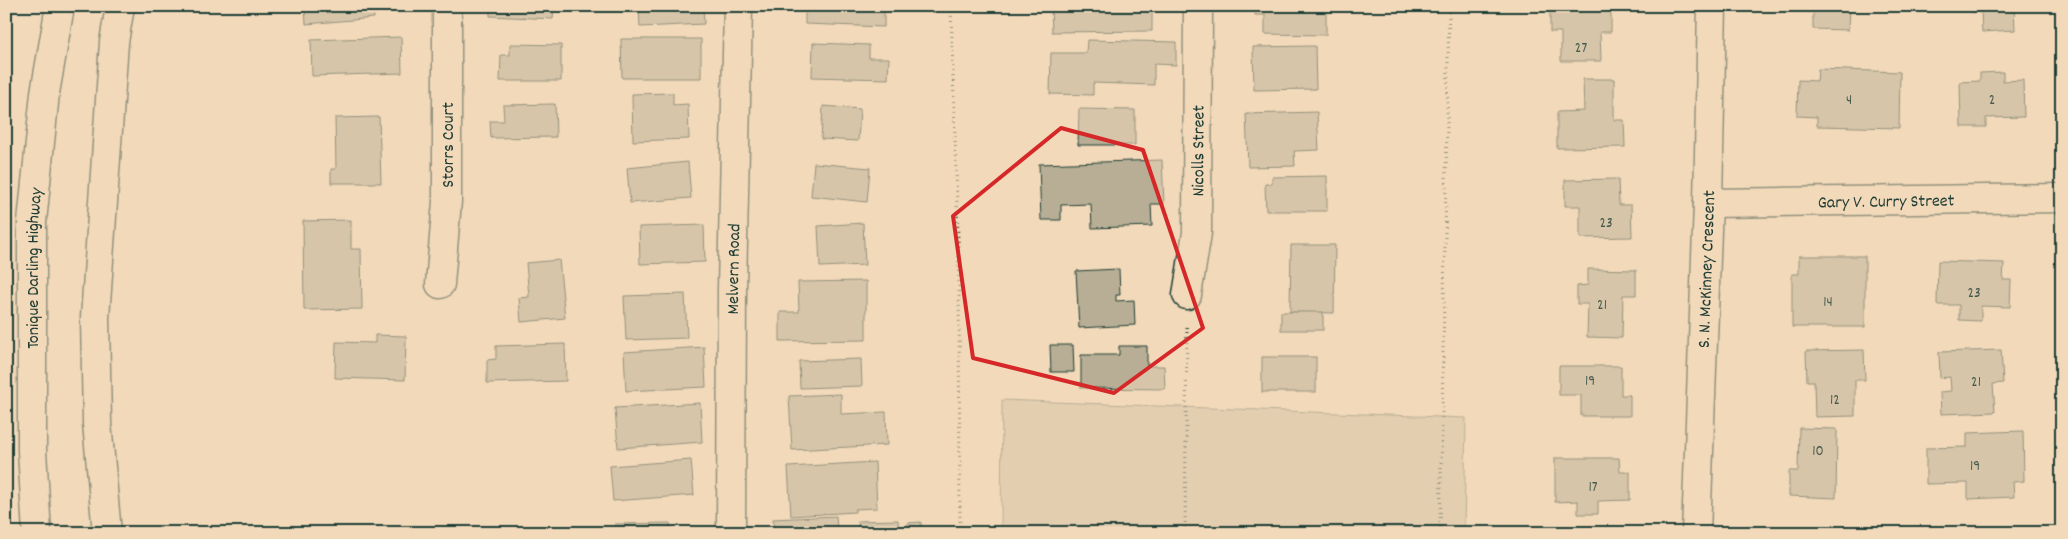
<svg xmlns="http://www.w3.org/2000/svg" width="2068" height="539" font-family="Dekko,sans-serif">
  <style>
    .green { fill: #d0c0a4; stroke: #787e6c }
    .building { fill: #b7ae95; stroke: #1f3d34 }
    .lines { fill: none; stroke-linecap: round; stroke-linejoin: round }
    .minor-casing { stroke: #1f3d34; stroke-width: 31 }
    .trunk-casing { stroke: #1f3d34; stroke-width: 31 }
    .path { stroke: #1f3d34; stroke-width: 3; stroke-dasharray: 1 4; stroke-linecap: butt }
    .minor { stroke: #f2d9ba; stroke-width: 28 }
    .trunk { stroke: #f2d9ba; stroke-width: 28 }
    .marked { fill: none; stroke: #d62828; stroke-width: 4; stroke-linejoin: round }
    .labels { text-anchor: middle; stroke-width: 4; stroke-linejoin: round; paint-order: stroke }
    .number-label { font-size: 15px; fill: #45594c }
    .street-label { font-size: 18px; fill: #1f3d34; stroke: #f2d9ba }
  </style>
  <rect width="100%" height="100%" fill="#f2d9ba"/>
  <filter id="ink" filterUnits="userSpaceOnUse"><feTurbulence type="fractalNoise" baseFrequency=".02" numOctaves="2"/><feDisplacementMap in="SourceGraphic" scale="10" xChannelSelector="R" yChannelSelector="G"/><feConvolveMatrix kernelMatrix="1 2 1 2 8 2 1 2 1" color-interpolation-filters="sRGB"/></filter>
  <g filter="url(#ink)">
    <path class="green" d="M1002,400L1466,418L1464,533H1001Z"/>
    <g class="building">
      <path d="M305,6H373L374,18L306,24Z"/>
      <path d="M490,6H554L553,19L490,16Z"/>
      <path d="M639,6H703L704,24L640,27Z"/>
      <path d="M805,6H884V27L805,24Z"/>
      <path d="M1051,6H1152V31L1052,32Z"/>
      <path d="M1255,6H1326V35L1265,34V15H1255Z"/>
      <path d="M1550,6H1611V32H1600L1601,61H1561V32H1550Z"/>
      <path d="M1813,6H1849L1848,30L1813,29Z"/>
      <path d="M1971,6H2014L2015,30L1982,32L1981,12H1971Z"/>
      <path d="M401,37L402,73L312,76L311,40Z"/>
      <path d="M621,39H701V78H622Z"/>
      <path d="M1087,40L1176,42V65L1154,64V85L1093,83V95L1050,94L1051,53H1086Z"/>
      <path d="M813,43L869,45V58H889L888,79L812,77Z"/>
      <path d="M510,44L561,45V81H500L501,55H510Z"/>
      <path d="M1315,46L1316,89L1254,90L1253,47Z"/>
      <path d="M1818,69L1900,72L1899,128L1817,126V117L1797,116L1798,80L1817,81Z"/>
      <path d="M2003,72V81L2023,80L2024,117L1986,118V127H1961L1960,82L1980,81V73Z"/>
      <path d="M1583,79H1614V120H1624L1625,147L1557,148V112L1584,111Z"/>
      <path d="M673,93V105L688,104L689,139L633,141L632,94Z"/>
      <path d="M555,104L556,137L491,138L490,121H504L503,105Z"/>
      <path d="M823,106L860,109L858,141L821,139Z"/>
      <path d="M1079,109L1135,110V145H1078Z"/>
      <path d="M1317,112L1319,150L1294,151L1295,166L1248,167L1246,114Z"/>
      <path d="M379,117L381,183H331V169H336L335,118Z"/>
      <path d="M1162,160L1164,204H1151L1152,226L1092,228L1091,204L1061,205V220H1041L1039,164Z"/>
      <path d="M688,162L691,198L630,203L627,168Z"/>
      <path d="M814,163L870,168L867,202L811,196Z"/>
      <path d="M1327,176V211H1266L1265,184H1272V177Z"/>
      <path d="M1618,179L1619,205H1631L1632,237L1580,238V206H1565V180Z"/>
      <path d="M351,220V249H361L362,309L304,310L303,221Z"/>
      <path d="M863,223L865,265L820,267L818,226Z"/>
      <path d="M704,225L705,262L640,264L639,227Z"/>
      <path d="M1291,245H1335L1334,313L1290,312Z"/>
      <path d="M1799,256H1865V327H1792V274H1799Z"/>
      <path d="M559,260L565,318L521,322L519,298L529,297L526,263Z"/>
      <path d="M1938,261L2004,263L2003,280H2011L2010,307L1981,306V321L1959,320V305H1937Z"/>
      <path d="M1119,269L1120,295H1116V301L1134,300L1135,325L1079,328L1076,271Z"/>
      <path d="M1588,269L1636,270V295H1623L1622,338L1587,337L1588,304H1577V286L1588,285Z"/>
      <path d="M866,281V340L780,341V312H799L798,282Z"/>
      <path d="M685,294L687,338L626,340L624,296Z"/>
      <rect x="1281" y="312" width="42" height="18"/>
      <path d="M375,335L406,336L405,380L335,378L336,342L375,343Z"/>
      <path d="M565,344L566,381L487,383V360L496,359V346Z"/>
      <path d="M1050,345H1073L1074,372H1051Z"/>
      <path d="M1119,346H1147V366H1164L1165,389L1081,388V355H1119Z"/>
      <path d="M704,347L706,387L626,391L624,352Z"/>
      <path d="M1864,350L1865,380H1855V416L1815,417L1814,381H1807L1806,351Z"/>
      <path d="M2001,350L2003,383L1993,384L1995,412L1941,414L1940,392L1951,391L1950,377L1940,378L1939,352Z"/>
      <rect x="1262" y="357" width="54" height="35"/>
      <path d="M861,359L862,386L800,388L799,361Z"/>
      <path d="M1559,366H1621V395H1630V416H1581V395H1559Z"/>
      <path d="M841,394V414L886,412L887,445L792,450L789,396Z"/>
      <path d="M700,403L702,442L618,448L615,408Z"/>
      <path d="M1799,428L1837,429L1836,498L1789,496V471H1798Z"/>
      <path d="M2023,431L2024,481L2013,482L2014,497L1968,499V483L1926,484V448L1967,447V433Z"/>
      <path d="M1555,458H1619L1620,472H1630V500L1598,501V514H1578V501L1555,502Z"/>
      <path d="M691,460L694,495L613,501L610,466Z"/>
      <path d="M875,462L877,508L855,509V512L791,516L788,467Z"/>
      <path d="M836,516L837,530L859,529L858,521L898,520L899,533H774L773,519Z"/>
      <path d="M921,522V533H908V523Z"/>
      <path d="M670,523L671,529L678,530V533H615V524Z"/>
      <path d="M1784,528L1849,529V533H1784Z"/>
      <path d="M1608,530V533H1546V532Z"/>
      <rect x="1962" y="531" width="47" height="2"/>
    </g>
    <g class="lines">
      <g class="minor-casing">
        <g id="minor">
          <path id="s1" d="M1708,203L2062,198"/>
          <path d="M440,284L447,201V6"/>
          <path id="s2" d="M1187,295L1197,233L1198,6"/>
          <path id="s3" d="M731,533L732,289L738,6"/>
          <path id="s4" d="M1696,533L1708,203L1712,6"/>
        </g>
      </g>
      <g class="trunk-casing">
        <g id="trunk">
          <path id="s5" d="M37,533L32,451V222L45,93L60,6"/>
          <path d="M107,533L97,423L95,318L114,42L120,6"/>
        </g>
      </g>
      <g class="path">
        <path d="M951,6L959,269L960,533"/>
        <path d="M1185,533L1187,325"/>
        <path d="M1440,533L1449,6"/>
      </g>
      <use href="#minor" class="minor"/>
      <use href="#trunk" class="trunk"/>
    </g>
  </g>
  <path d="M0 0H2068V539H0ZM1061,128L1143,150L1203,328L1114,393L973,358L953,216Z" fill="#f2d9ba" fill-opacity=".55" fill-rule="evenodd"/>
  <path class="marked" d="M1061,128L1143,150L1203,328L1114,393L973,358L953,216Z"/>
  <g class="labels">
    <g class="number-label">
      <text x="1581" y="52">27</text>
      <text x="1849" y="104">4</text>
      <text x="1992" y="104">2</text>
      <text x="1606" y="227">23</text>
      <text x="1974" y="297">23</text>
      <text x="1828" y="306">14</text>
      <text x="1602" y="309">21</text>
      <text x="1590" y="385">19</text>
      <text x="1976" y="386">21</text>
      <text x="1835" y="404">12</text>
      <text x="1818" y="455">10</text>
      <text x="1975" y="470">19</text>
      <text x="1593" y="491">17</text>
    </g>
    <g class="street-label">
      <text transform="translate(447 145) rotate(-90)" y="6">Storrs Court</text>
      <text dy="6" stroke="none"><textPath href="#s2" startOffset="145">Nicolls Street</textPath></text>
      <text dy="6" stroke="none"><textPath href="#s1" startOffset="178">Gary V. Curry Street</textPath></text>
      <text dy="6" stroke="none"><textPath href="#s5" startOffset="265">Tonique Darling Highway</textPath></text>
      <text dy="6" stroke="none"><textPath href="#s3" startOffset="264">Melvern Road</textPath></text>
      <text dy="6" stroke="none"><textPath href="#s4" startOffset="264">S. N. McKinney Crescent</textPath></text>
    </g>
  </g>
  <rect width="2068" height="539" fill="none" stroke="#f2d9ba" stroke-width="25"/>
  <rect x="12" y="12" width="2043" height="514" fill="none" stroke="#1f3d34" stroke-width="2" filter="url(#ink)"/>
</svg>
